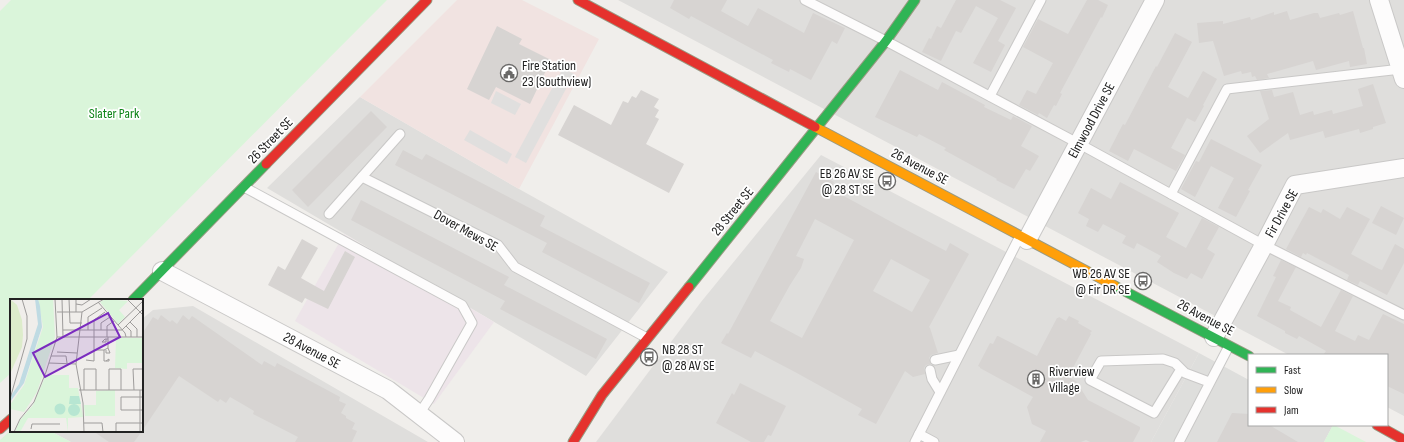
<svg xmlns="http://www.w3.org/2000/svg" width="1404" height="442" font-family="'Sofia Sans Condensed',sans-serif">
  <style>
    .residential { fill: #dfdedc }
    .commercial { fill: #f1e3e1 }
    .industrial { fill: #ede4e9 }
    .religious { fill: #dededc }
    .park { fill: #daf5da }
    .parking { fill: #e0dfde }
    .building { fill: #d7d4d2; fill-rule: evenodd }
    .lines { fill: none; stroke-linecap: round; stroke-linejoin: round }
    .lane-casing { stroke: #c9c8c7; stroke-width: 11 }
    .street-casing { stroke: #c9c8c7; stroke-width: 20 }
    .fast-casing { stroke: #999a82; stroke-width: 11 }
    .slow-casing { stroke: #999a82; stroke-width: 11 }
    .jam-casing { stroke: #999a82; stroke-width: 11 }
    .lane { stroke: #fdfcfc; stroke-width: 9 }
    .street { stroke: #fdfcfc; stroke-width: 18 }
    .fast { stroke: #30b455; stroke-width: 9 }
    .slow { stroke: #ff9f0a; stroke-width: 9 }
    .jam { stroke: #e5322d; stroke-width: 9 }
    .labels { text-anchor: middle; stroke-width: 3.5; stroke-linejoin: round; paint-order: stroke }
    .poi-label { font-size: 14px; fill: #222; stroke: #fff; text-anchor: start }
    .park-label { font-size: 14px; fill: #0c8416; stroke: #fff }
    .street-label { font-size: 14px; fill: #222; stroke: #fff }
    .inset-road { fill: none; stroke: #9e9c9b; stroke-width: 1 }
    .view { fill: #7b2cbf; fill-opacity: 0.15; stroke: #7b2cbf; stroke-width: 2 }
    .inset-edge { fill: none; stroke: #222; stroke-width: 2 }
  </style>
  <rect width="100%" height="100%" fill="#f0eeeb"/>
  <g class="residential">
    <path d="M618,0H1404V416L1387,407V355H1289Z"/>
    <path d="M360,97L519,189L668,272L586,376L267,188Z"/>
    <path d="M821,155L1199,353L1151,442H596L701,302Z"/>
    <path d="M193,306L428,442H71L50,431H142V319L153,310Z"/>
  </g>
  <path class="commercial" d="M457,0H522L599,39L519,189L360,97Z"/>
  <path class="industrial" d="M344,234L494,322L434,404L295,321Z"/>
  <path class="religious" d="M1199,353L1249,380V425H1333L1324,442H1151Z"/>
  <g class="park">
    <path d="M11,0H387L88,300H11V373L0,383V11Z"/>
    <path d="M1333,425H1334L1366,442H1324Z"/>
    <path d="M11,430V431H50L71,442H0V440Z"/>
  </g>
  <g class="parking">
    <path d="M563,68L574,74L526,163L515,157Z"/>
    <path d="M496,91L521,104L515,115L491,103Z"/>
    <path d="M470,130L512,154L507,164L464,140Z"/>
  </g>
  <g class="building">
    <path d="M674,0H727L721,11L748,26L758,8L804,33L813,13L845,28L837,44L832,41L811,80L790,69L789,72L771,63L773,60L691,16L689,19L670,8Z"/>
    <path d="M956,0H1000L1016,8L998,41L1005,45L991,72L973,63L998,18L976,6L961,33L956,31L941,61L922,52L929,38L931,39L937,26L941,28Z"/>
    <path d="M1087,0H1098L1108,5L1102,18L1101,17L1060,93L1062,94L1056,106L1054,105L1047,118L1039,113L1038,115L1019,105L1027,90L1036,94L1053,63L1023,47L1038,19L1068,34Z"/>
    <path d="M1287,11L1290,20L1314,13H1318L1320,18L1339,13L1340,15L1353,11L1363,48H1364L1367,64L1350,67L1349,61L1316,70L1313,61L1267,74L1269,78L1257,80L1255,76L1252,77L1251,72L1242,74L1241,71L1224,76L1213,41L1199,43L1197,23L1223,21V24L1250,17L1251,20L1274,12V15Z"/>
    <path d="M497,26L522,39L519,44L551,60L530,104L496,87L489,100L467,89Z"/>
    <path d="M1175,33L1192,42L1168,87L1188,98L1203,71L1217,79L1203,105L1204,106L1195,122L1187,118L1171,148L1185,155L1176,171L1134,149L1128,161L1109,151L1123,124L1125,125L1156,66L1157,67Z"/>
    <path d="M900,70L938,90L942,82L985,105L984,107L1011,120L1013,116L1032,126L1021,146L1039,156L1030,171L1026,169L1014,189L996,180L997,179L944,150L946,148L919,134L917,137L875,117Z"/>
    <path d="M1373,84L1386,123L1373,127V129L1360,133L1359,129L1325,138L1323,131L1290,140L1288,133L1260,153L1247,136L1269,119L1260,91L1272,90L1274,97L1293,92L1300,115L1313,111L1314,115L1332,110L1333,114L1363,106L1358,89Z"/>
    <path d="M641,90L659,99L654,107L659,110L655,117L659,119L646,144L684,164L669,193L558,135L574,105L611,125L623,101L628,103L632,96L636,98Z"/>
    <path d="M371,111L387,127L308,207L292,190Z"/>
    <path d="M1211,139L1262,165L1248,190L1250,191L1236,217L1218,208L1234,178L1211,166L1195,197L1181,189L1196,161L1199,162Z"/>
    <path d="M403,150L422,160L426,154L545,216L540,226L650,283L639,303L542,252L547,243L395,165Z"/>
    <path d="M816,172L834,182L831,189L897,225L946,251L950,243L969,254L929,327L930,328L938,353L931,355L929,358L931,364L926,365L924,368L925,374L913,377L905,371L876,424L858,415L862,409L795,372L755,351L751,358L721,343L727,333L728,334ZM815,219L854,240L802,338L770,321L790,285L801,268L804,259L796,256ZM891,259L930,280L912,312L873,291Z"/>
    <path d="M1120,182L1179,213L1166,237L1186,248L1202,218L1219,227L1207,249L1215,254L1202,279L1191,273L1187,279L1174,273L1157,262L1161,256L1137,243L1134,249L1122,243L1126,236L1103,224L1098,232L1086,226L1089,219L1078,213L1091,188L1111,199Z"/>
    <path d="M361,200L509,277L504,285L607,339L596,359L500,309L505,301L351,220Z"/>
    <path d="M1381,206L1404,218L1396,235L1372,223Z"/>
    <path d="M1309,207L1321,213L1323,209L1340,219L1347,207L1370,219L1351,254L1379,269L1382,270L1395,244L1404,249V263L1387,295L1360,281L1358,285L1347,280L1349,275L1307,253L1306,255L1303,253L1301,257L1286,249Z"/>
    <path d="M302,239L318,248L301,278L324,291L345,251L355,257L328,309L305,298L302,303L268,285L278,266L285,270Z"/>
    <path d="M1281,260L1296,267L1278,301L1291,307L1290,310L1321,327L1341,290L1353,296L1335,331L1355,341L1358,335L1369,340L1383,314L1404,324V394L1387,386V355H1323L1326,351L1299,336L1297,339L1285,333V331L1257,316L1276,277L1273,276Z"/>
    <path d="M161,315L170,322L172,320L177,324L183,315L189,320L192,316L262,365L264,361L275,367L277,363L340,397L339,401L346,404L341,413L346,416V418L355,423L352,429L357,431L352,442H295L298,437L253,414L254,411L244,405L230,397L226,403L220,399L218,402L179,376L142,431V334L153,317L158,320Z"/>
    <path d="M1069,316L1079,321L1078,323L1092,331L1090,333L1091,334L1068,377L1076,381L1088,400L1140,427V429L1133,442H1090L1086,440L1081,442H1040L1046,431L1032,424L1027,407L1033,397L980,368V367L978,366L990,343L993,344L997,336H998L1037,356L1057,318H1058L1059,317L1066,321Z"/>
    <path d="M740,383L786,406L771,436L768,435L764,442H751L716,423L732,393L734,395Z"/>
    <path d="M1232,413L1249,414V425H1269L1298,442H1217Z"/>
    <path d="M93,431H142L134,442H109Z"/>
  </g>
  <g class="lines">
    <g class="lane-casing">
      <g id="lane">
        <path d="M805,0L886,41L1085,147L1264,245L1404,315"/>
        <path d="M990,96L1041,0"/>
        <path d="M362,177L498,245L515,267L647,338"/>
        <path d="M244,187L462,305L472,323L429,399L419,414"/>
        <path d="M1171,194L1227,89L1401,69"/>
        <path d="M329,214L400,134"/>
        <path d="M935,360L959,355"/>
        <path d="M1181,369L1154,413L1090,380L1101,361L1163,359L1175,363L1185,373L1209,382"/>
        <path d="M930,370L932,379L940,392"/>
        <path d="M919,434L934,442"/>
        <path d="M915,442L1020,236"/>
        <path d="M1179,442L1229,346"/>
      </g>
    </g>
    <g class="street-casing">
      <g id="street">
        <path d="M1379,0L1404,79"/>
        <path d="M1027,240L1155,0"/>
        <path d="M162,271L388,390L455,442"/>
        <path d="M1214,337L1264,245L1295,185L1404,168"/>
      </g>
    </g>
    <g class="fast-casing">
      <g id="fast">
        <path d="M1115,286L1249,356"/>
        <path d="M689,287L886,41L915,0"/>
        <path d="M133,300L266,164"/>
      </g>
    </g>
    <g class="slow-casing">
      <path id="slow" d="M815,127L1115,286"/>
    </g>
    <g class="jam-casing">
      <g id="jam">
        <path d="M578,0L815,127"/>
        <path d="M266,164L427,0"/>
        <path d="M1377,425L1404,440"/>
        <path d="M0,429L11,419"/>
        <path d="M573,442L602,395L689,287"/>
      </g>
    </g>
    <use href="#lane" class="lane"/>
    <use href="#street" class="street"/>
    <use href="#fast" class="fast"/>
    <use href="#slow" class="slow"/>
    <use href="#jam" class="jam"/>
  </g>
  <defs>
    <g id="civic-ring" transform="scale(0.9)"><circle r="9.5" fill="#fff" stroke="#6a6968" stroke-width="1.5"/><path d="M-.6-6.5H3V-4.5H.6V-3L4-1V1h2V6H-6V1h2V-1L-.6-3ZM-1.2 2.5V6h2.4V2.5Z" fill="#6a6968"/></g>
    <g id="bus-ring" transform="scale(0.9)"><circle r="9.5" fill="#fff" stroke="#6a6968" stroke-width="1.5"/><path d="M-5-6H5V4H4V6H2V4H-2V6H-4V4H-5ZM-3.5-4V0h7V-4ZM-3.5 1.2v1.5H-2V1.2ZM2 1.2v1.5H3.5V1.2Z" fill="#6a6968"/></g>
    <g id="building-ring" transform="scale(0.9)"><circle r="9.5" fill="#fff" stroke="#6a6968" stroke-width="1.5"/><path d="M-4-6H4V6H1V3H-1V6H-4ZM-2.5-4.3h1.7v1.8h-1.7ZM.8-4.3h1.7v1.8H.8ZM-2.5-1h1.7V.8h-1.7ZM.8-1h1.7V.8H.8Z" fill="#6a6968"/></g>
  </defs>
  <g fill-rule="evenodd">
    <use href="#civic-ring" x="509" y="73"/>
    <use href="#bus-ring" x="887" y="181"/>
    <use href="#bus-ring" x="1143" y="281"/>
    <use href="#bus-ring" x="649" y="357"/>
    <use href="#building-ring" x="1036" y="379"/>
  </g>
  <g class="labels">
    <g class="poi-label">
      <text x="522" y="70">Fire Station<tspan x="522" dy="16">23 (Southview)</tspan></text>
      <text x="874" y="178" text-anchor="end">EB 26 AV SE<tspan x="874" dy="16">@ 28 ST SE</tspan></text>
      <text x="1130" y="278" text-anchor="end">WB 26 AV SE<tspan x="1130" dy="16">@ Fir DR SE</tspan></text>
      <text x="662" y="354">NB 28 ST<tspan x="662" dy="16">@ 28 AV SE</tspan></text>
      <text x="1049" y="376">Riverview<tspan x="1049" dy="16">Village</tspan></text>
    </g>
    <g class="park-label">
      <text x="114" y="118">Slater Park</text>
    </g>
    <g class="street-label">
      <text transform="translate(1091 120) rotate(-62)" y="5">Elmwood Drive SE</text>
      <text transform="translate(270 140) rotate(-46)" y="5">26 Street SE</text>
      <text transform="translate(920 166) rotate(28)" y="5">26 Avenue SE</text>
      <text transform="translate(732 211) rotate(-51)" y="5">28 Street SE</text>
      <text transform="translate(1281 213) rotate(-61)" y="5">Fir Drive SE</text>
      <text transform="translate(466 230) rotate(29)" y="5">Dover Mews SE</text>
      <text transform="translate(1206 317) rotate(28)" y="5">26 Avenue SE</text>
      <text transform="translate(312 350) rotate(28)" y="5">28 Avenue SE</text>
    </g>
  </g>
  <g transform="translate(10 299)">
    <rect width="133" height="133" fill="#f0eeeb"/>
    <path d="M0,0L7,6L12,21L13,36L12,48L0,75Z" fill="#ddeccb"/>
    <path d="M28,0H43L45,38L27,93L14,113L0,110V106L14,86L33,28ZM95,0L118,2L109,11L115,18L108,25L90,3ZM106,39H133V64H117V70L105,69ZM36,76H59V89H68L73,118L58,119V133L56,119H18L10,133H5L10,121L23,106ZM105,91V117H75L74,106H86V92Z" fill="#daf5da"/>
    <path d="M60,97H69L71,105H59ZM44.5 110a5.5 5.5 0 1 1 11 0a5.5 5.5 0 1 1-11 0ZM58 111a6 6 0 1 1 12 0a6 6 0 1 1-12 0Z" fill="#b7e6d2"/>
    <path d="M25,0H28L30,7L32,28L14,84L0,103V98L9,85L28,25Z" fill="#bfdbe3"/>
    <path class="inset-road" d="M52,0L53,38M59,0L60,24H72M66,0V13M117,0L133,16M88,3L115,34L116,38M66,5L72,6L81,0M47,13H72M72,13L66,65L73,104L74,133M72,13L94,0M120,23L127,30V38M108,26L133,2M116,27L121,32V38M53,31H112L133,10M78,31V18L92,9M91,31V24L100,18M47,38H133M84,38V21L95,13M97,38V27L104,22M96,40V43H92L95,40H98M84,51H94V62H99V60L96,62M94,51L98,49V38M96,51V54H100L98,49M47,53L67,54M41,57H56L57,64M76,61L84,62V38M39,64L66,65M69,91H133M74,91V70H86V91M99,91V70H111V91M124,91L123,70H133M130,91V133M133,98H111V111H133M0,100L17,40V17L12,0M74,124H92L93,133M21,130L22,125H50M4,133L10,120L24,103L36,73L47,38L45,0M106,133V124H133"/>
    <path class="view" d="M98,14L110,38L35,78L23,54Z"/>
    <rect width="133" height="133" class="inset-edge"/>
  </g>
  <rect x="1248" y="354" width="140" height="72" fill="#ffffff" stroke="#a7a7a7"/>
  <rect x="1256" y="367" width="20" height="6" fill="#30b455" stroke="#a7a7a7"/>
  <text x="1284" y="374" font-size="12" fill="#222222">Fast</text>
  <rect x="1256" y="387" width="20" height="6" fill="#ff9f0a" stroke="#a7a7a7"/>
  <text x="1284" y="394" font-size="12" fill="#222222">Slow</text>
  <rect x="1256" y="407" width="20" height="6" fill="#e5322d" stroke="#a7a7a7"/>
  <text x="1284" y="414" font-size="12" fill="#222222">Jam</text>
</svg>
